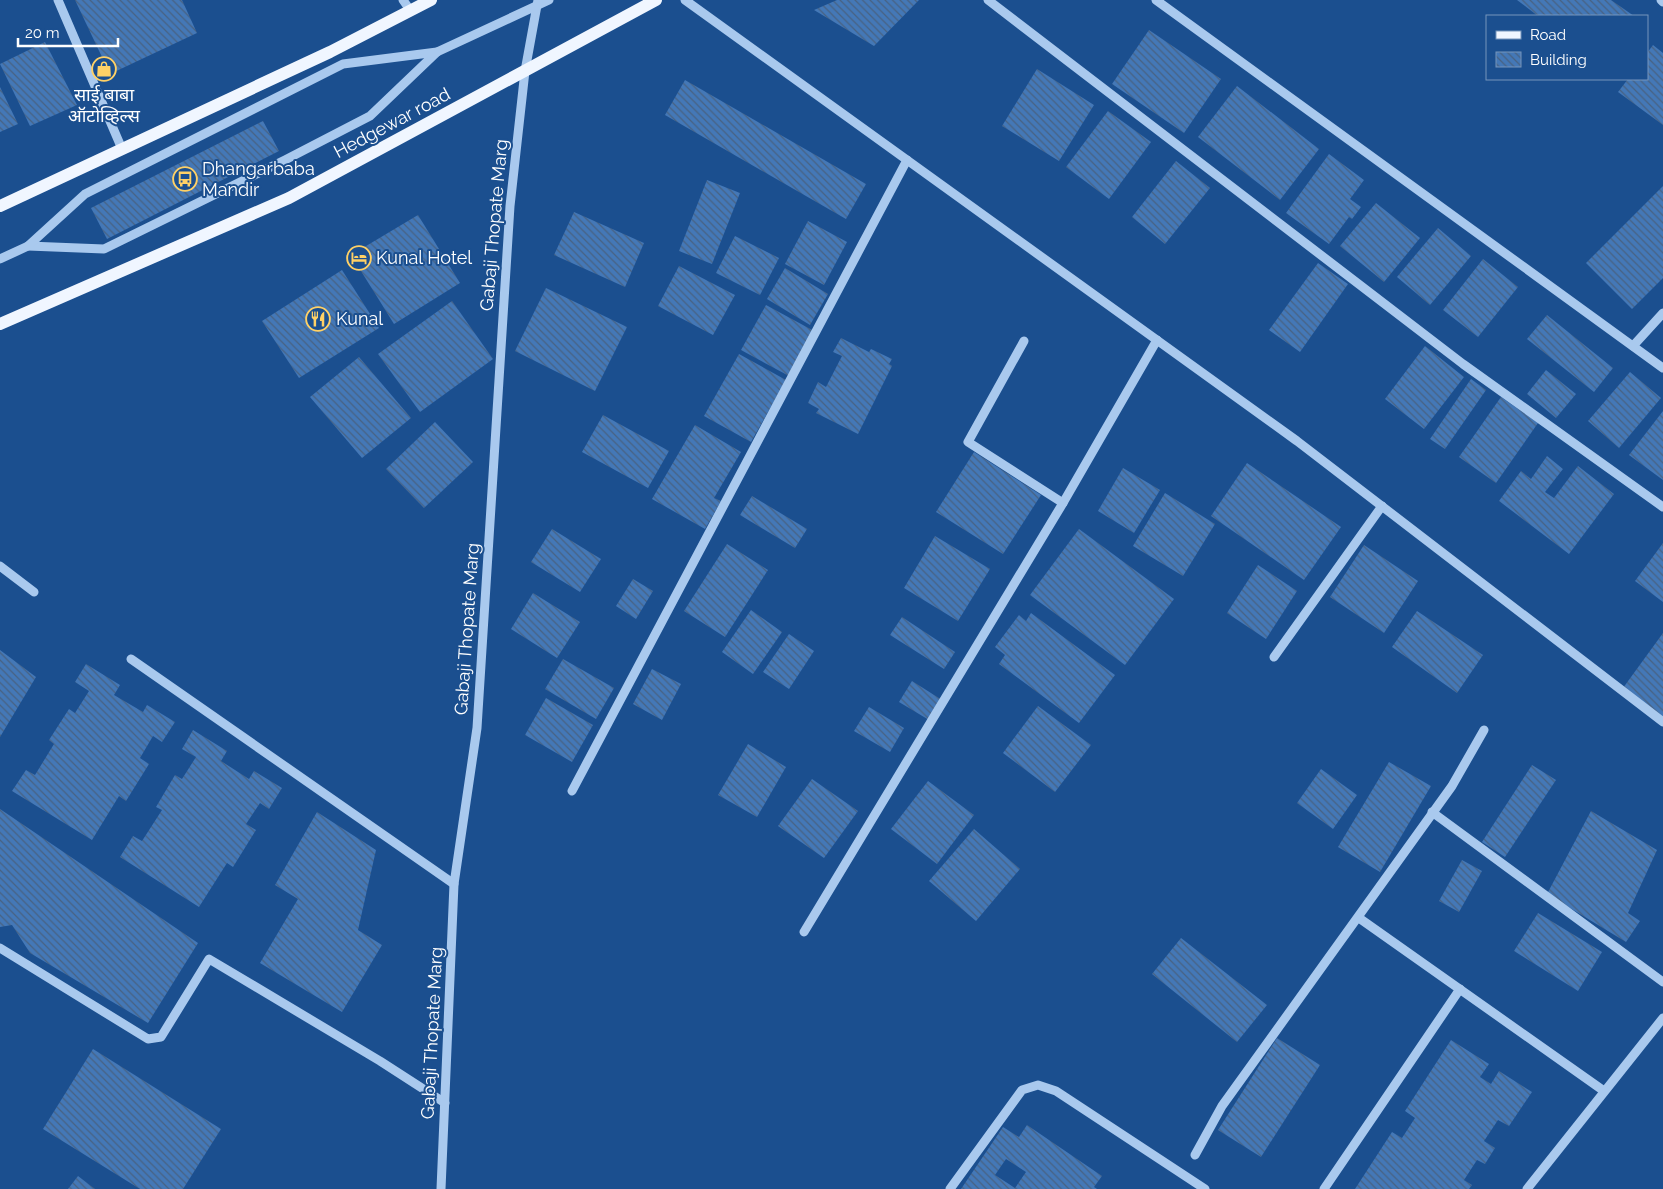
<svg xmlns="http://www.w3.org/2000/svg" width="1663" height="1189" font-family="Raleway,'Noto Sans Devanagari',sans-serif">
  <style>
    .building { fill: url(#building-back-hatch); fill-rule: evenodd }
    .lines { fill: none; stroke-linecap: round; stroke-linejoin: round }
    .minor { stroke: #a9c9ee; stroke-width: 9 }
    .major { stroke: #f0f6ff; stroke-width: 12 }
    .labels { text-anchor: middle; stroke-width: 4; stroke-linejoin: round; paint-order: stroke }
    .poi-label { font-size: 18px; fill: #fff; stroke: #1b4f8f; text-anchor: start }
    .street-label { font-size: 18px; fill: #fff; stroke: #1b4f8f }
  </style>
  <defs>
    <pattern id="building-back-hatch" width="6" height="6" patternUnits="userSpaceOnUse" patternTransform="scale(1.25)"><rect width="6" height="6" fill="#4478b7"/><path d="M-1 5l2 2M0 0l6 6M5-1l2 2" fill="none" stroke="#486282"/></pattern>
  </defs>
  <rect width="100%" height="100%" fill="#1b4f8f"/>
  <g class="building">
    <path d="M75,0H182L197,33L110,74Z"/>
    <path d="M837,0H919L874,46L814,10Z"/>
    <path d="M1517,0H1611L1634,16H1538Z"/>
    <path d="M1149,30L1221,79L1184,133L1112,84Z"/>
    <path d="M45,42L77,105L30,126L0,64Z"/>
    <path d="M1653,45L1663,53V125L1618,92L1628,79H1647V53Z"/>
    <path d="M1037,69L1094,105L1059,161L1002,126Z"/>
    <path d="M685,80L866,184L846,219L665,115Z"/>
    <path d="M1237,86L1319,149L1280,200L1198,137Z"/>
    <path d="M0,87L18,124L0,132Z"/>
    <path d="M1108,111L1151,142L1109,199L1066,167Z"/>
    <path d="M263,121L279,151L107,239L91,208Z"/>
    <path d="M1329,154L1364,180L1350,199L1361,207L1352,219L1349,217L1329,244L1286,213Z"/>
    <path d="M1176,161L1210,188L1165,244L1132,217Z"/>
    <path d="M707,180L740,193L712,264L679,251Z"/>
    <path d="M1663,186V278L1632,309L1586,263Z"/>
    <path d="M1376,203L1420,238L1384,282L1340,246Z"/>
    <path d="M574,212L644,243L625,287L554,255Z"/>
    <path d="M418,215L460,283L394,324L351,255Z"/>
    <path d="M808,221L847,242L824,285L785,264Z"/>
    <path d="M1438,228L1471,256L1430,305L1397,277Z"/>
    <path d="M735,236L779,258L760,295L716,273Z"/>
    <path d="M1483,259L1518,287L1478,337L1443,310Z"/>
    <path d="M1318,263L1348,284L1300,352L1269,330Z"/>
    <path d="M679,266L735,295L713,335L658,306Z"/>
    <path d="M785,268L828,294L810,325L767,299Z"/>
    <path d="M342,270L379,328L299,378L262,321Z"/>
    <path d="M546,288L627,327L595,391L515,351Z"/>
    <path d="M452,301L493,359L420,412L378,354Z"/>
    <path d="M766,305L814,331L789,376L741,350Z"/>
    <path d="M1547,315L1613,368L1594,392L1527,339Z"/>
    <path d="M841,338L869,352L871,349L892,359L889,364L892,366L858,434L816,413L819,409L808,403L818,382L826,387L842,356L833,352Z"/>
    <path d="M1425,346L1464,377L1424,429L1385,399Z"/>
    <path d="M739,354L786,380L751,442L704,416Z"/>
    <path d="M359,357L411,418L362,458L310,397Z"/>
    <path d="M1546,370L1576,394L1556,418L1527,394Z"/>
    <path d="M1630,372L1661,398L1619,448L1588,421Z"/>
    <path d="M1471,379L1486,390L1445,449L1430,439Z"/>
    <path d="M1501,397L1538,423L1496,483L1459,457Z"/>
    <path d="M1663,411V480L1629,455Z"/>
    <path d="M603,415L669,451L648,488L582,452Z"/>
    <path d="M435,422L473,462L424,508L386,469Z"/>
    <path d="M695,425L741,452L714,498L721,501L705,529L652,499Z"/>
    <path d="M974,452L1041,495L1003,554L936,512Z"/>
    <path d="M1547,456L1563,469L1545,492L1554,498L1578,466L1614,494L1569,554L1499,501L1521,471L1531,479Z"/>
    <path d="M1247,463L1341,527L1304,580L1211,516Z"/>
    <path d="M1123,468L1160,490L1134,533L1098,511Z"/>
    <path d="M1165,493L1215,524L1183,576L1133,546Z"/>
    <path d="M752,496L807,529L795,548L740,515Z"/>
    <path d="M552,529L601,559L580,592L531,562Z"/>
    <path d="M1079,529L1174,599L1125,665L1030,595Z"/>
    <path d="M935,536L990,569L958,621L904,588Z"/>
    <path d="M1663,543V602L1635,581Z"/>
    <path d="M727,544L768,570L725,637L684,611Z"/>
    <path d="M1364,545L1418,581L1384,633L1330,597Z"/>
    <path d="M1258,565L1297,591L1266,639L1227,613Z"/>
    <path d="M633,579L653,591L636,619L616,606Z"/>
    <path d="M533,593L580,622L557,658L511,629Z"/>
    <path d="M751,610L782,632L753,674L722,652Z"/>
    <path d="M1417,611L1483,655L1457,693L1392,647Z"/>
    <path d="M1031,613L1115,675L1079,723L999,664L1005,655L995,647L1019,615L1026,621Z"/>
    <path d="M902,617L955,652L944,669L890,635Z"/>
    <path d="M1663,633V717L1623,688Z"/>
    <path d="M789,634L814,651L789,689L763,672Z"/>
    <path d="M0,650L36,677L0,737Z"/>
    <path d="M563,659L614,688L596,719L545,689Z"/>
    <path d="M86,664L120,685L114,695L143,712L147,705L175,722L162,742L153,736L140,758L149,764L126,801L119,796L92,840L12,791L26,770L35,775L54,744L49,740L69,709L75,713L89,691L75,682Z"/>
    <path d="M652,669L681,684L662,720L633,704Z"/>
    <path d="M912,681L942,700L929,720L899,702Z"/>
    <path d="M546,698L593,725L572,762L525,735Z"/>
    <path d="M1038,706L1091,745L1055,792L1003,753Z"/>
    <path d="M869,707L904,728L890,752L854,731Z"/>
    <path d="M193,730L227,751L221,761L249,779L254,771L282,788L269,809L260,803L246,824L256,830L233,867L227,863L199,907L120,857L133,836L142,841L162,810L156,807L175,775L182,779L196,757L182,749Z"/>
    <path d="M748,744L786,767L757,817L718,795Z"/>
    <path d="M1389,762L1431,786L1380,872L1338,847Z"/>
    <path d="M1532,765L1556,780L1505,857L1482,842Z"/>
    <path d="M1321,769L1357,795L1333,829L1297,803Z"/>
    <path d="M812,779L858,811L824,858L778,826Z"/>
    <path d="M928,781L974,815L937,864L891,829Z"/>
    <path d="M0,809L198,943L148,1023L30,953L12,925L0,927Z"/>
    <path d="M1591,811L1657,850L1628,913L1640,921L1626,942L1547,894Z"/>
    <path d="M317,812L376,850L358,930L382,945L342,1012L260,963L298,899L275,885Z"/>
    <path d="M974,829L1020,869L976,921L929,881Z"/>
    <path d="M1462,860L1482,871L1459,912L1439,901Z"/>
    <path d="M1538,913L1602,952L1578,991L1514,951Z"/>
    <path d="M1181,938L1267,1005L1237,1042L1152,974Z"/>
    <path d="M1277,1038L1320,1065L1261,1157L1218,1130Z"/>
    <path d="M1451,1040L1489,1064L1480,1077L1491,1084L1499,1071L1532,1092L1509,1126L1498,1120L1484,1141L1495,1148L1485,1164L1477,1160L1464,1180L1472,1185L1469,1189H1355L1392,1132L1402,1138L1415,1118L1405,1111Z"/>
    <path d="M93,1049L221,1129L183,1189H140L43,1129Z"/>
    <path d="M1027,1125L1102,1176L1094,1187L1097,1189H961L1003,1127L1019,1137ZM1006,1159L1026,1172L1015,1188L995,1175Z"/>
    <path d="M78,1176L95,1189H68Z"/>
  </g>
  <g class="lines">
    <g class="minor">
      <path d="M58,0L122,149"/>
      <path d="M403,0L410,10"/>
      <path d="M685,0L1297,441L1663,722"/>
      <path d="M988,0L1463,364L1663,507"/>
      <path d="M1156,0L1663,368"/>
      <path d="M1661,0L1663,2"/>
      <path d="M28,246L104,249L285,160L370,116L437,52"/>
      <path d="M0,259L28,246L85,194L343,64L437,52L549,0"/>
      <path d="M1024,341L968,442L1063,503"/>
      <path d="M1633,346L1663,313"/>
      <path d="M0,566L34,592"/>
      <path d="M1274,657L1382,506"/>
      <path d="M131,659L454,884"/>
      <path d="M572,791L907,160"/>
      <path d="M1432,812L1663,982"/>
      <path d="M1359,918L1604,1091"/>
      <path d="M804,932L1063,503L1157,340"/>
      <path d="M0,948L148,1039L161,1037L209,959L380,1061L445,1103"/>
      <path d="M1195,1155L1222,1106L1452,786L1484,730"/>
      <path d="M441,1189L454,884L477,728L510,206L525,71L538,0"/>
      <path d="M950,1189L1022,1090L1038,1085L1056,1091L1205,1189"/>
      <path d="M1324,1189L1460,989"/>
      <path d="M1527,1189L1663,1018"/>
    </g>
    <g class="major">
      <path d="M0,206L330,52L431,0"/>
      <path d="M0,324L289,198L656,0"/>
    </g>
  </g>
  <defs>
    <g id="shop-ring" transform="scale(1.25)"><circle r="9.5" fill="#1b4f8f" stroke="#ffd166" stroke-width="1.5"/><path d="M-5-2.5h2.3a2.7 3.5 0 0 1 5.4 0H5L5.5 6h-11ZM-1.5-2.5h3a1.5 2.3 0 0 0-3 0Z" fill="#ffd166"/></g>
    <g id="bus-ring" transform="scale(1.25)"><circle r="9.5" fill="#1b4f8f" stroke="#ffd166" stroke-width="1.5"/><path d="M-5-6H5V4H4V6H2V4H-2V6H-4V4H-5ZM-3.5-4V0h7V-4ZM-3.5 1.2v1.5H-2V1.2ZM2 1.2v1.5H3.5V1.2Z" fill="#ffd166"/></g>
    <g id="hotel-ring" transform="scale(1.25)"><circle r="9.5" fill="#1b4f8f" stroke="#ffd166" stroke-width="1.5"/><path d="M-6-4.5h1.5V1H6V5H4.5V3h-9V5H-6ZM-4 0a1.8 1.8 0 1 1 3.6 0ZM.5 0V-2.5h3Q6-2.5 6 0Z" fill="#ffd166"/></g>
    <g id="restaurant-ring" transform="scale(1.25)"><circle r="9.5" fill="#1b4f8f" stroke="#ffd166" stroke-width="1.5"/><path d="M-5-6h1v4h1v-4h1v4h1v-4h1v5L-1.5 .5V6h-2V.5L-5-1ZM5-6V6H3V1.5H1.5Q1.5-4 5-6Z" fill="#ffd166"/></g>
  </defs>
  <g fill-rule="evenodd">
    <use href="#shop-ring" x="104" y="69"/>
    <use href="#bus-ring" x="185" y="179"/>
    <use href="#hotel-ring" x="359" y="258"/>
    <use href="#restaurant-ring" x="318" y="319"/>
  </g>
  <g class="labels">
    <g class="poi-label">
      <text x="104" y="101" text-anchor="middle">साई बाबा<tspan x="104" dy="21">ऑटोव्हिल्स</tspan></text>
      <text x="202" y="175">Dhangarbaba<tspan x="202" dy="21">Mandir</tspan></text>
      <text x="376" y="264">Kunal Hotel</text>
      <text x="336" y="325">Kunal</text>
    </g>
    <g class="street-label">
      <text transform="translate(392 123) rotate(-28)" y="6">Hedgewar road</text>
      <text transform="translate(494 225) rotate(-85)" y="6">Gabaji Thopate Marg</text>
      <text transform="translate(467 629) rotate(-86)" y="6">Gabaji Thopate Marg</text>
      <text transform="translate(432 1033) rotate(-87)" y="6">Gabaji Thopate Marg</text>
    </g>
  </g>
  <rect x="1486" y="15" width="162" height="65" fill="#1b4f8f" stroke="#7695bc"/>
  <rect x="1496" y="31" width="25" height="8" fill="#f0f6ff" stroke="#7695bc"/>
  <text x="1530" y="40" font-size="15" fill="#ffffff">Road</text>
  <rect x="1496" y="52" width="25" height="15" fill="url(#building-back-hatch)" stroke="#7695bc"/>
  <text x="1530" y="65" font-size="15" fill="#ffffff">Building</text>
  <path d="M18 38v8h100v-8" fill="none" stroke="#ffffff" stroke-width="2.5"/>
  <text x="25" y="38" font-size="15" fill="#ffffff" stroke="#1b4f8f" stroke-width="4" paint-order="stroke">20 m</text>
</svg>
